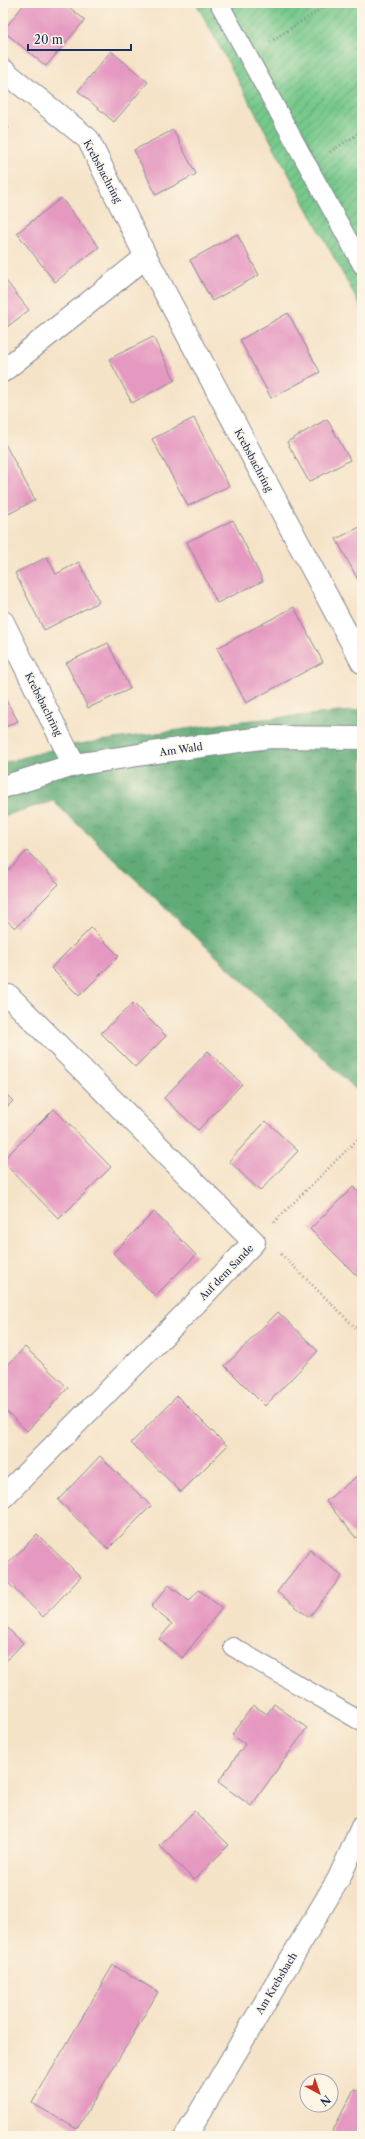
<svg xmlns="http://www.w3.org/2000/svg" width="365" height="2139" font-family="'Libre Caslon Text',serif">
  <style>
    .forest { fill: url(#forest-crowns); stroke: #3e6e6a }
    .garden { fill: url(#garden-furrows); stroke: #487c74 }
    .building { fill: #e599c1 }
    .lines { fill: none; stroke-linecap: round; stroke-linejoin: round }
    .lane-casing { stroke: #888993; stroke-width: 20 }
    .street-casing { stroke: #888993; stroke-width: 24 }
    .path { stroke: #888993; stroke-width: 2.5; stroke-dasharray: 1 3; stroke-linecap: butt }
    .lane { stroke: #fff; stroke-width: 18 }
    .street { stroke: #fff; stroke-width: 22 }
    .labels { text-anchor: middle; stroke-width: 3; stroke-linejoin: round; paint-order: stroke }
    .street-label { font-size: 10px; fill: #1b2f5e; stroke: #fcf5e5 }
  </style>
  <defs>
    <pattern id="forest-crowns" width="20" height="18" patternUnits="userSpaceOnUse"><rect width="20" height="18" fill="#60ac77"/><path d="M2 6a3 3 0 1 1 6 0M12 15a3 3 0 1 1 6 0" fill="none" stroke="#4e8c65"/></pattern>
    <pattern id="garden-furrows" width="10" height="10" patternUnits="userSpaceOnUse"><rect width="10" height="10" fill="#76c88b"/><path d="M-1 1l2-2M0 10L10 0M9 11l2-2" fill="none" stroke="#60a375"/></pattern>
  </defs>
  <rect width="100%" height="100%" fill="#fcf5e5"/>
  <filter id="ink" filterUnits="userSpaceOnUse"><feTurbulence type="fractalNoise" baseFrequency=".025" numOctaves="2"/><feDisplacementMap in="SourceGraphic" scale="8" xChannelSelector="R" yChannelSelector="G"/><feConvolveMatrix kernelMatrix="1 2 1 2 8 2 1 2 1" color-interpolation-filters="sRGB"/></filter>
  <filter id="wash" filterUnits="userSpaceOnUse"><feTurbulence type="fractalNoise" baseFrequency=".012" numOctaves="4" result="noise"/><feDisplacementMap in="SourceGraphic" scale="16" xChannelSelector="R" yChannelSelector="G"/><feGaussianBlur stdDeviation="0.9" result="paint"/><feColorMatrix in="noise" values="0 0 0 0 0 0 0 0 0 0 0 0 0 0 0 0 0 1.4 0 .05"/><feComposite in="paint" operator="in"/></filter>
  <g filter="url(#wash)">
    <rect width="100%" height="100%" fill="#f5e3c8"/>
    <path class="forest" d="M362,710V1095L53,801L3,816V763L65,746L242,721Z"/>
    <path class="garden" d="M196,3H362V309Z"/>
    <g id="blocks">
      <g class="building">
        <path d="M25,3H64L85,20L46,66L3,31Z"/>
        <path d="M111,51L148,82L114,122L78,91Z"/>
        <path d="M3,121L9,128L3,133Z"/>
        <path d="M173,130L196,174L156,195L134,150Z"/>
        <path d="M61,198L99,247L55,282L17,233Z"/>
        <path d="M237,234L259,275L212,301L190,260Z"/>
        <path d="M3,277L29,310L3,330Z"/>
        <path d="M288,313L320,372L271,398L240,340Z"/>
        <path d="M153,337L175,380L132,403L109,359Z"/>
        <path d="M194,418L229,486L188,506L152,439Z"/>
        <path d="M327,419L350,460L309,482L287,442Z"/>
        <path d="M4,442L35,500L3,517V443Z"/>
        <path d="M233,520L263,581L217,603L187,542Z"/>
        <path d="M362,526V587L336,539Z"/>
        <path d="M47,557L56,574L79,562L99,602L44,630L15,573Z"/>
        <path d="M294,607L323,662L246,703L217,648Z"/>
        <path d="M108,643L130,689L88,708L66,663Z"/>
        <path d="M3,695L18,721L3,728Z"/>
        <path d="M27,851L59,884L15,928L3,917V876Z"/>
        <path d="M91,928L119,956L79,996L51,968Z"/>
        <path d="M133,1003L166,1036L135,1067L101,1033Z"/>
        <path d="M208,1051L242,1084L198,1130L164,1098Z"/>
        <path d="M3,1091L13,1101L3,1111Z"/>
        <path d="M54,1109L111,1167L59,1219L3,1162V1160Z"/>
        <path d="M266,1121L298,1151L260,1191L229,1161Z"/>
        <path d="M353,1187L362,1196V1281L310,1229Z"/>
        <path d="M154,1212L196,1255L155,1296L113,1253Z"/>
        <path d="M278,1312L318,1351L265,1406L225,1366Z"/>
        <path d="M25,1347L68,1388L27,1431L3,1408V1370Z"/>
        <path d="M177,1396L227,1446L181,1492L131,1443Z"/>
        <path d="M100,1456L151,1506L108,1549L58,1500Z"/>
        <path d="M362,1472V1533L356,1538L326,1501Z"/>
        <path d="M37,1534L81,1577L43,1617L3,1578V1569Z"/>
        <path d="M310,1550L342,1576L309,1617L277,1592Z"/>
        <path d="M169,1585L189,1601L199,1590L222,1608L182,1658L159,1639L172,1624L151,1607Z"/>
        <path d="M3,1624L23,1643L3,1664Z"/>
        <path d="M274,1704L307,1728L251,1806L218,1782L245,1744L232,1735L253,1705L267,1714Z"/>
        <path d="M194,1811L229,1845L194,1880L160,1846Z"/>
        <path d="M113,1965L158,1992L77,2129L32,2103Z"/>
        <path d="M354,2089L362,2093V2136H330Z"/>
      </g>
    </g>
  </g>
  <g filter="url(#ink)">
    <use href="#blocks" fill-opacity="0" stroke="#888993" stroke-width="1"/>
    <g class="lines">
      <g class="lane-casing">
        <g id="lane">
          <path d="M219,3L362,265"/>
          <path d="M233,1647L362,1722"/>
        </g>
      </g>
      <g class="street-casing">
        <g id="street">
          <path d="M3,70L88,139L146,257L362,662"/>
          <path d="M3,371L146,257"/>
          <path d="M3,622L74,765"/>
          <path d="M3,787L74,765L164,751L270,737L362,738"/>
          <path d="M3,1497L194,1305L254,1242L9,996"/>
          <path d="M186,2136L339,1878L362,1827"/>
        </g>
      </g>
      <g class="path">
        <path d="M270,42L330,3"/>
        <path d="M330,152L362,131"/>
        <path d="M274,1222L362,1135"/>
        <path d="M281,1254L362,1334"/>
      </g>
      <use href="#lane" class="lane"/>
      <use href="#street" class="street"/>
    </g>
  </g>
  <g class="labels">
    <g class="street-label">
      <text transform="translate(103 171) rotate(62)" y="4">Krebsbachring</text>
      <text transform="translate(254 460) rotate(62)" y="4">Krebsbachring</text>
      <text transform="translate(44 704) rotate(63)" y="4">Krebsbachring</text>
      <text transform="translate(181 749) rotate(-8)" y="4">Am Wald</text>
      <text transform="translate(226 1272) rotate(-46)" y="4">Auf dem Sande</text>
      <text transform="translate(276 1983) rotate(-59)" y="4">Am Krebsbach</text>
    </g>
  </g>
  <rect width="365" height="2139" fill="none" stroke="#fcf5e5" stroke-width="16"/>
  <g transform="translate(319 2093) rotate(140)"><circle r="19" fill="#fcf5e5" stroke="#a2a6af"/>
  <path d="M0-3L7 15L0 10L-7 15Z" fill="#c8321e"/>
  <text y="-6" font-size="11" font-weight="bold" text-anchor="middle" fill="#1b2f5e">N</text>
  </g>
  <path d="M28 44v6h103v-6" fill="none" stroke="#1b2f5e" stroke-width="2"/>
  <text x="34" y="44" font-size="12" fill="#1b2f5e" stroke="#fcf5e5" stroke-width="3" paint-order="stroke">20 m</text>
</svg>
